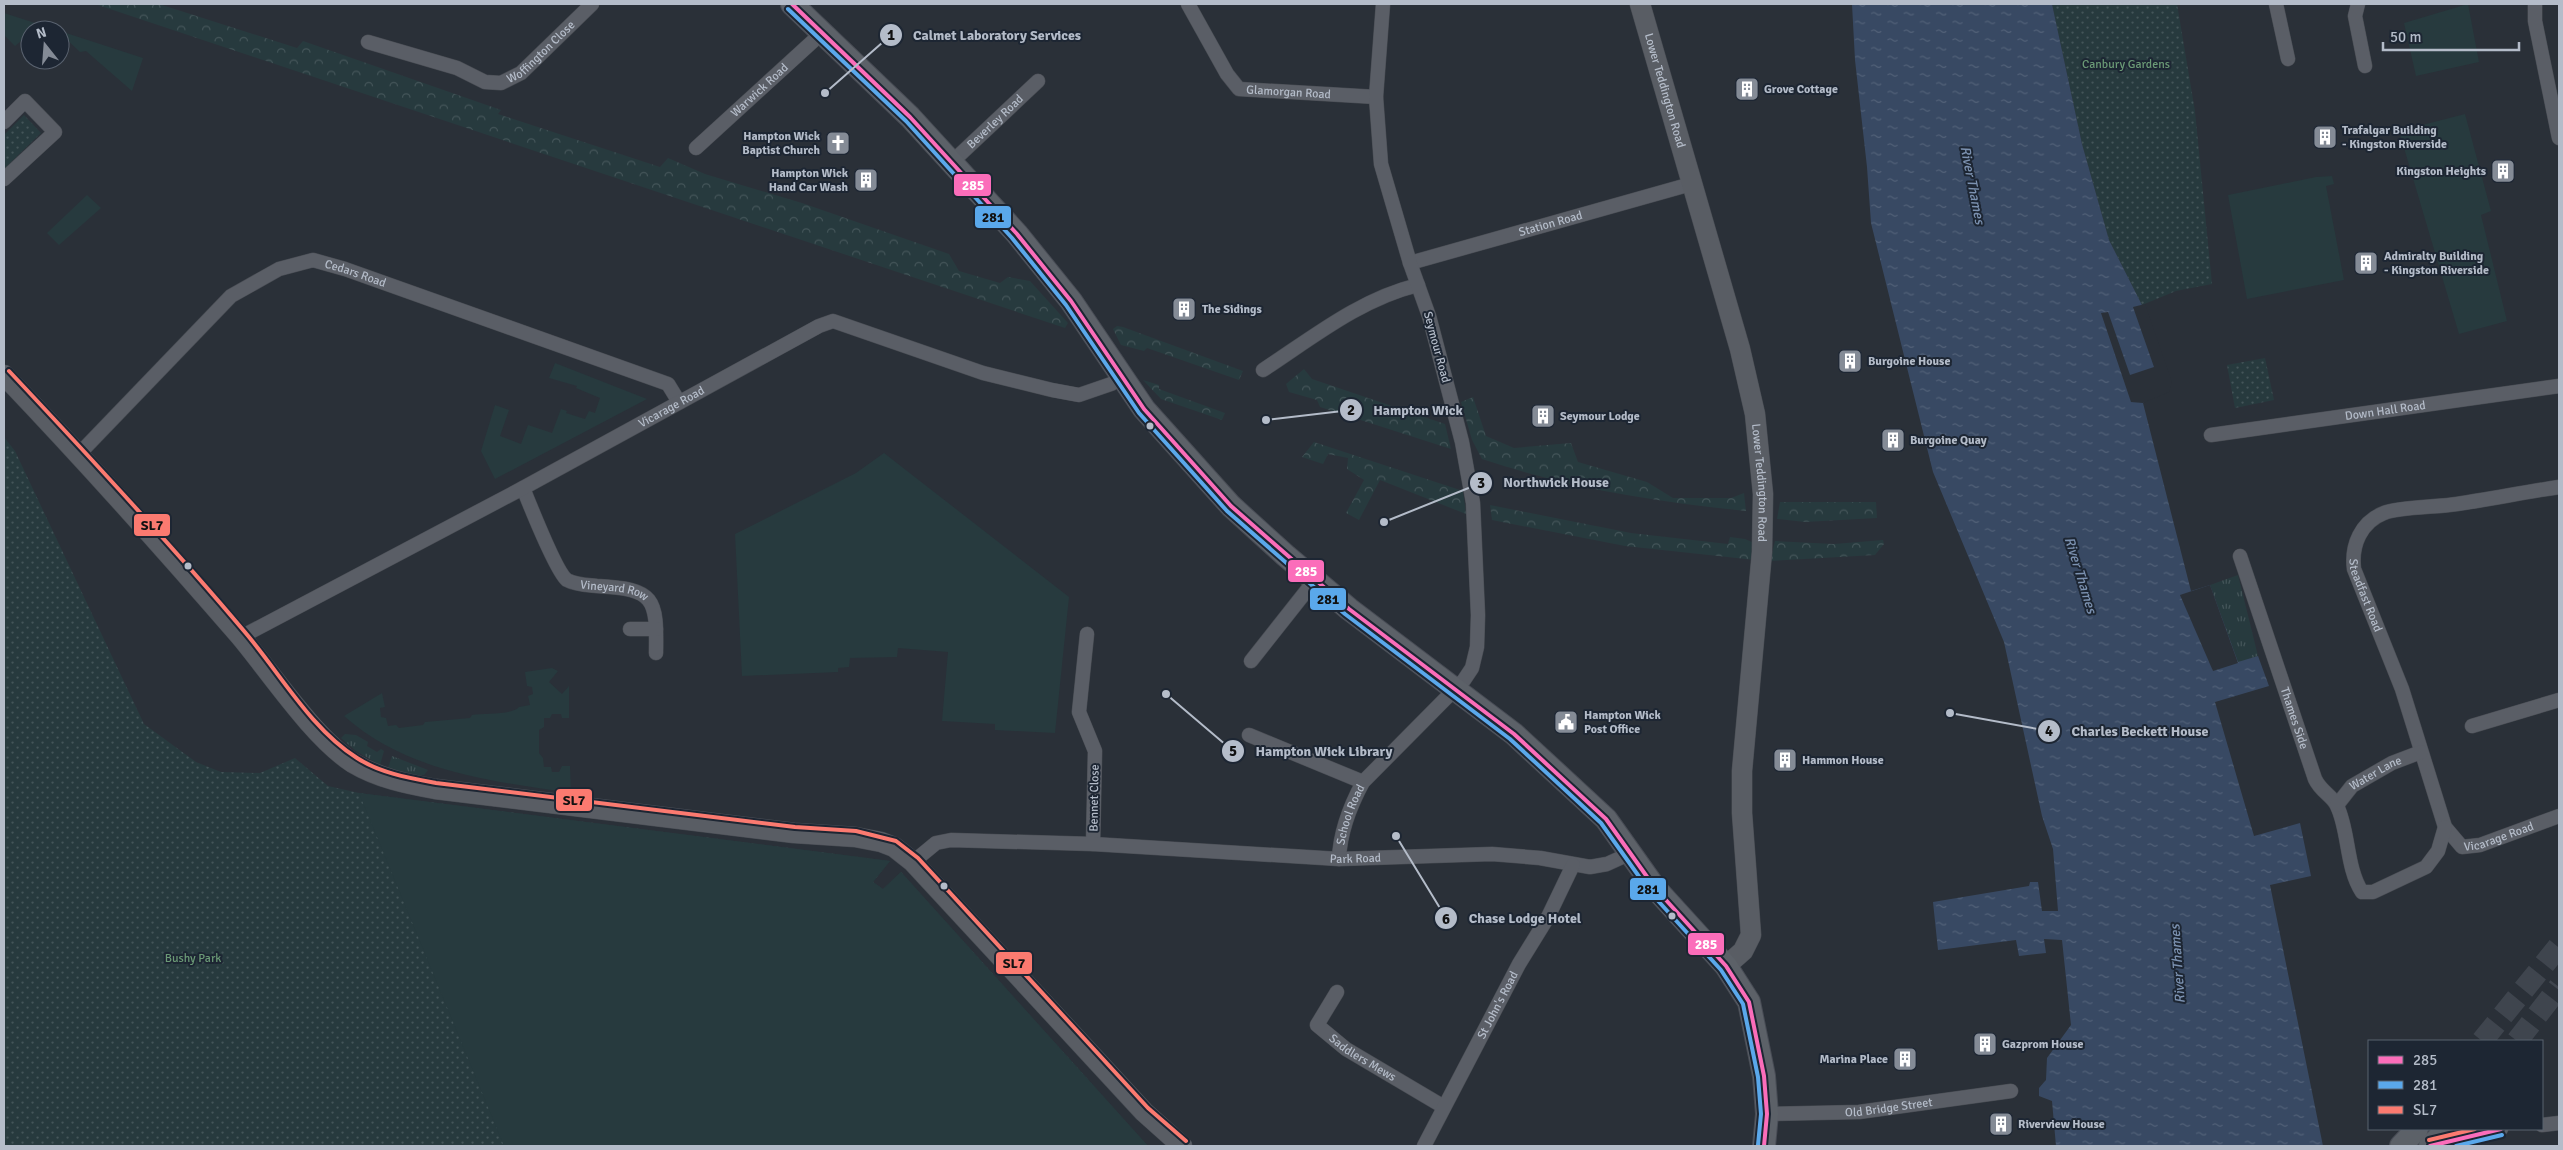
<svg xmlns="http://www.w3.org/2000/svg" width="2563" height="1150" font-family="Signika,sans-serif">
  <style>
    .grass { fill: url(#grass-tufts) }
    .forest { fill: url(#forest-crowns) }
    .park { fill: url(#park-dots) }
    .garden { fill: #273a3e }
    .water { fill: url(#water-ripples) }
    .pier { fill: #2a3038 }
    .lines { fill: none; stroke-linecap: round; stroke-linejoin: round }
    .primary-tunnel { stroke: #3f454e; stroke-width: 22; stroke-dasharray: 22 11; stroke-linecap: butt }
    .street-casing { stroke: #484c53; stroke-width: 15 }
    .secondary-casing { stroke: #484c53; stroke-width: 21 }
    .primary-casing { stroke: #484c55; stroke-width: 24 }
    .street { stroke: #5a5e66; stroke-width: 14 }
    .secondary { stroke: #595d64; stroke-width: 20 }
    .primary { stroke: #5c6168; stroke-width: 22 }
    .bus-1-casing { stroke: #1d2633; stroke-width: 8 }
    .bus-2-casing { stroke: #1d2633; stroke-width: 8 }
    .bus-3-casing { stroke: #1d2633; stroke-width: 8 }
    .bus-1 { stroke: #fb6dba; stroke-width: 4 }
    .bus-2 { stroke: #5aa8eb; stroke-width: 4 }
    .bus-3 { stroke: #fb7a70; stroke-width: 4 }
    .bus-dot { fill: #b4bcc9; stroke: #1d2633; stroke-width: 2 }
    .labels { text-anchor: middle; stroke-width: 4; stroke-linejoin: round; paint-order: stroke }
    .street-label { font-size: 12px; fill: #b4bcc9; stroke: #1d2633 }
    .park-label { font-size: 12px; fill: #6b9a76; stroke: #1d2633 }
    .poi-label { font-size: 12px; font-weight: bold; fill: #b4bcc9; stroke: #1d2633; text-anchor: start }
    .water-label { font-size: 14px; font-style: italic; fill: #7c92b1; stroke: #1d2633 }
    .leader { fill: none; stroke: #b4bcc9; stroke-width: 2 }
    .callout-dot { fill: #b4bcc9; stroke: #1d2633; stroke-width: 2 }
    .mark-label { font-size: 15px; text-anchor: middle; font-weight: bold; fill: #111 }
    .callout-label { font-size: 14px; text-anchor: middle; font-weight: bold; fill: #b4bcc9; stroke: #1d2633; stroke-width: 4; stroke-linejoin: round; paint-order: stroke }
    .line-badge { stroke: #1d2633; stroke-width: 2 }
    .badge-label { font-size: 14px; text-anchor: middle; font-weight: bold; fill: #fff }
    .pale-badge-label { font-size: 14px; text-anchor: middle; font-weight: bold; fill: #111 }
  </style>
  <defs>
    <pattern id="grass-tufts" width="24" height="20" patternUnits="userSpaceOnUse" patternTransform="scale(1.25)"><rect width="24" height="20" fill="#273a3e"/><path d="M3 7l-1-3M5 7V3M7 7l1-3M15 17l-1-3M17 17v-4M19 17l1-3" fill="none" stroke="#445559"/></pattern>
    <pattern id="forest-crowns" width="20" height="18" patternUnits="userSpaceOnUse" patternTransform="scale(1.25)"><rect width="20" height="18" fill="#273a3e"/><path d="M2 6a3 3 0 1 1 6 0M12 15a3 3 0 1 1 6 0" fill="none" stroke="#445559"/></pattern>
    <pattern id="park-dots" width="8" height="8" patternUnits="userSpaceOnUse" patternTransform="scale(1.25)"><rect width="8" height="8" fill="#273a3e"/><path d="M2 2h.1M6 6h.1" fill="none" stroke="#445559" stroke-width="1.8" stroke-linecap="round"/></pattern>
    <pattern id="water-ripples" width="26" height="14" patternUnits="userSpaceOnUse" patternTransform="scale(1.25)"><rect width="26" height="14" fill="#384963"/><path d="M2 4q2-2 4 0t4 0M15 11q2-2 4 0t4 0" fill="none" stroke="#526178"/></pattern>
  </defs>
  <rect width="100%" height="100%" fill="#2a3038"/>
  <g class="grass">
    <path d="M2238,575L2258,656L2238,663L2210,585Z"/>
    <path d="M345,734L356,735L368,742L367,746L377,752L381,749L384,751L380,765L356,751L341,738Z"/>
    <path d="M392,756L428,770L424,775L414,776L388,768Z"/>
  </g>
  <g class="forest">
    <path d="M95,4H159L297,48L303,41L501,110L498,114L660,167L668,158L705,174L802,203L949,254L959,271L1000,283L1008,277L1030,281L1068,323L1065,328Z"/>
    <path d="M1117,326L1123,327L1243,371L1239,380L1147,348L1144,351L1121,345L1113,329Z"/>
    <path d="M1304,369L1312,379L1445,424L1451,449L1320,407L1317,400L1289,392L1286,384Z"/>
    <path d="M1143,380L1159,385V389L1225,413L1222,420L1161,399Z"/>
    <path d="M1473,397L1486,436L1514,448L1571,443L1578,462L1647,482L1673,498H1731L1744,493L1746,511C1657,502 1568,488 1482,459L1472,440L1461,402Z"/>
    <path d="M1314,442L1463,491L1466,514L1380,480L1359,520L1346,513L1364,480L1347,469L1348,458L1328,454L1323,464L1302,457Z"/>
    <path d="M1780,502H1876L1877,518L1805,522L1777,519Z"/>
    <path d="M1490,505L1631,533L1728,544L1730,537L1745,539L1752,542L1755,560L1625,546L1492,520Z"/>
    <path d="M1883,540L1884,544L1875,555L1770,561L1775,541L1834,544Z"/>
  </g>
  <g class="park">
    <path d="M2052,4H2177L2195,111L2212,284L2176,291L2142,305L2109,240L2082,144Z"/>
    <path d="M24,115L41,133L4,169V135Z"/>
    <path d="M2265,358L2274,400L2235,408L2227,365Z"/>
    <path d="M4,437L15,451L144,724L196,762L221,772L260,773L295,758L328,786L359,793L890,861L873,882L883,889L901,872L1148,1146H4Z"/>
  </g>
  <g class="garden">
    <path d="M2468,4L2479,62L2416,76L2404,23Z"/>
    <path d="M4,13L57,30H30V41L26,37L15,46L4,35Z"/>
    <path d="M60,31L143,58L132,91L86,51L80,52L62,35L60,36Z"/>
    <path d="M2465,114L2491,211L2481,215L2507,321L2459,334L2399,131Z"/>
    <path d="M2332,176L2334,184L2326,186L2344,280L2247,299L2228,195L2316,177Z"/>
    <path d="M87,195L101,208L59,245L47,233Z"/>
    <path d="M555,363L647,399L495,479L481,451L495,405L509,410L500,436L521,444L528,425L552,433L561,409L567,411L566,413L585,419L589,411L595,413L600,398L576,388L577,386L549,378Z"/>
    <path d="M884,453L1069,597L1055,733L995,730V724L942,721L948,652L898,648L897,657L850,658L849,667L838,668V672L742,676L735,534L856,473Z"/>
    <path d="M552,668L558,671L549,682L562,694L569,686V718H562L561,714H552L550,718H544V727L539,730V753L543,758L544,767H551L552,772H559L562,766H570L571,793C491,781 407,772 344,716L382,693L385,707L380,708L381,717L386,718L388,726L396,725L399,728L423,725L425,722L470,718L472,715C484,713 512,715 519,707L530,705L528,696L533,694L532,687L527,686L525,672Z"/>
    <path d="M359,793L890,861L873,882L883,889L901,872L1148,1146H504Z"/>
  </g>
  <path class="water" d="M1852,4H2052L2082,144L2109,240L2142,305L2169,382L2143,403L2191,591L2210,585L2238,662L2258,656L2269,686L2215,702L2254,836L2300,823L2311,876L2270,885L2323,1146H2056L2052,1101L2039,1096V1088L2046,1080L2047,1058L2071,1025L2062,940L2044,939L2046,953L2019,956L2016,940L1938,950L1933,902L2029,886L2030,882H2038L2042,911H2058L2053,849L2042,816L2004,642L1933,472L1871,223L1867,167L1855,60Z"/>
  <g class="pier">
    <path d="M2145,304L2172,382L2169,392L2143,403L2131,402L2101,313L2108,312L2130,375L2154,367L2133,307Z"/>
    <path d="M2210,585L2238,663L2213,671L2180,595Z"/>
  </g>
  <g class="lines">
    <g class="primary-tunnel">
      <path d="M2482,1041L2559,946"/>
      <path d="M2517,1041L2559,987"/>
    </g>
    <g class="street-casing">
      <g id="street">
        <path id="s1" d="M1188,4L1227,74L1239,89L1376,97"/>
        <path d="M2276,4L2288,59"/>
        <path d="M2358,4L2355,16L2365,66"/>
        <path d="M2535,4V21L2559,138"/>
        <path id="s2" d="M368,42L457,68L485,82L501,83L521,73L592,4"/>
        <path d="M4,122L25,101L55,132L4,179"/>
        <path id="s3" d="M696,148L823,32"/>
        <path id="s4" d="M952,162L1038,81"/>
        <path id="s5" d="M1410,263L1691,184"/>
        <path d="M1263,370C1312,338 1360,299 1418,285"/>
        <path id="s6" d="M2211,435L2559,386"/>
        <path id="s7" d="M79,454L231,296L279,269L313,260L345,269L668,384L679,402"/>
        <path id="s8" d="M2559,487C2525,492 2491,499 2457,504C2439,507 2398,507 2384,513C2361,522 2351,545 2354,569L2402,689L2445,827L2462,847L2480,845L2559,816"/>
        <path id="s9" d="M523,488C529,503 557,573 567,580C576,585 587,585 597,586C655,589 657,598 656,653"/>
        <path id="s10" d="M2240,556L2315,779C2321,792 2333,796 2337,806C2349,830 2346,868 2362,892H2373L2426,867L2438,851L2445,827"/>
        <path d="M630,629H656"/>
        <path d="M1087,634L1079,712L1095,751L1093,844"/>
        <path id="s11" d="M241,637L523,488L819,326L833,321L983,373L1052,390L1079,395L1111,384L1121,378"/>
        <path d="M1251,661L1315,580"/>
        <path d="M2472,726L2559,700"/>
        <path d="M1249,735L1363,782"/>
        <path id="s12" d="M2337,805L2352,786L2392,763L2421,752"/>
        <path id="s13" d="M1339,859C1340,832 1350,806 1363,782L1464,680L1472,668L1477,647L1478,615L1473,503L1462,442L1429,316L1410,263L1381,164L1376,97L1383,4"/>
        <path id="s14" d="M913,862L936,843L951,840L1093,844L1339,859L1492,854L1540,858L1590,867L1607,864L1631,853"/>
        <path id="s15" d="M1337,992L1317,1025L1346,1049L1444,1107"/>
        <path id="s16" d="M1767,1114L1859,1112L2011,1091"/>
        <path d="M2542,1125L2559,1123"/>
        <path d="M2436,1144L2501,1129"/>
        <path id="s17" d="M1424,1146L1519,964L1548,917L1573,865"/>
      </g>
    </g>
    <g class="secondary-casing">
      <g id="secondary">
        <path id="s18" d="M1640,4L1740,349L1755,414L1763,494L1762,552L1742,771V813L1751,935L1743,951L1726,966"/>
        <path d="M4,375C85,460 163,547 240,636C271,673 313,737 353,763C378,778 407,784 435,789L794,833L855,837L881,842L894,847L913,862L1144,1112L1182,1146"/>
      </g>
    </g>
    <g class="primary-casing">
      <g id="primary">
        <path d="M792,4L910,117L1017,234L1071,301L1144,409L1231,506L1285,555L1349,609L1514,734L1606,819L1655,888L1726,966L1749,1002L1764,1076L1767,1114L1764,1146"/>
        <path d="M2401,1146L2417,1129"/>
        <path d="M2430,1146L2448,1129"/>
      </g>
    </g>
    <use href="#street" class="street"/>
    <use href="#secondary" class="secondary"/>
    <use href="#primary" class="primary"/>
    <g class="bus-1-casing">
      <g id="bus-1">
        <path d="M792,4L910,117L1017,234L1071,301L1144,409L1231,506L1349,609L1514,734L1606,819L1655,888L1726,966L1749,1002L1764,1076L1767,1114L1764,1146"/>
        <path d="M2430,1146L2501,1129"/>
      </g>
    </g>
    <g class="bus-2-casing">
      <g id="bus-2">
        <path d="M788,9L906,121L1012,238L1066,305L1139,413L1227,511L1345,614L1510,739L1601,823L1650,892L1721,970L1743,1004L1758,1077L1761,1114L1758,1145"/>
        <path d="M2456,1146L2502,1135"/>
      </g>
    </g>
    <g class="bus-3-casing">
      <g id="bus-3">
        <path d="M9,371C89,456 169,542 244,631C280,673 310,728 357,758C380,773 409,778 436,783L795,827L856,831L896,841L918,858L1148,1108L1186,1141"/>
        <path d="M2429,1140L2475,1129"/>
      </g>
    </g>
    <use href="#bus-1" class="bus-1"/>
    <use href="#bus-2" class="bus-2"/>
    <use href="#bus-3" class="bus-3"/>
  </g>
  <defs>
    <g id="building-square" transform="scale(1.25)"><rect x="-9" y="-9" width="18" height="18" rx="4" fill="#848b96" stroke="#1d2633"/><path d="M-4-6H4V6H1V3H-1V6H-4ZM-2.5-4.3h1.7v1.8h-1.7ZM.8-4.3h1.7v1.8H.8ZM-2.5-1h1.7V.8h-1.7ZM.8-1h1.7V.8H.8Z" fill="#fff"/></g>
    <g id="church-square" transform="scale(1.25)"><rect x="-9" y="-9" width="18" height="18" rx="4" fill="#848b96" stroke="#1d2633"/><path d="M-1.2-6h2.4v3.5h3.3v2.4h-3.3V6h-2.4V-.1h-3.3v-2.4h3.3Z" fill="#fff"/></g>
    <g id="civic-square" transform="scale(1.25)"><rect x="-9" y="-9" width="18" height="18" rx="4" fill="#848b96" stroke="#1d2633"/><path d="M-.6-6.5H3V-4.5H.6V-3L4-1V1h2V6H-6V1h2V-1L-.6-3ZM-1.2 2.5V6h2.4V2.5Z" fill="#fff"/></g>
  </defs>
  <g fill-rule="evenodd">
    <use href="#building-square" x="1747" y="89"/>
    <use href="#building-square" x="2325" y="137"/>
    <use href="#church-square" x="838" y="143"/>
    <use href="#building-square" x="2503" y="171"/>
    <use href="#building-square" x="866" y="180"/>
    <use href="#building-square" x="2366" y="263"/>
    <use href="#building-square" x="1184" y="309"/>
    <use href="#building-square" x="1850" y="361"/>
    <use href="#building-square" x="1543" y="416"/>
    <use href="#building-square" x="1893" y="440"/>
    <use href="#civic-square" x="1566" y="722"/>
    <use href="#building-square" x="1785" y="760"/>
    <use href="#building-square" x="1985" y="1044"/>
    <use href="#building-square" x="1905" y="1059"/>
    <use href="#building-square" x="2001" y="1124"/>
  </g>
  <g class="bus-dot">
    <circle cx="1150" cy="426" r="4.5"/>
    <circle cx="188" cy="566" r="4.5"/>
    <circle cx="944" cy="886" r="4.5"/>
    <circle cx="1672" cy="916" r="4.5"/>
  </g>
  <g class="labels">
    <g class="street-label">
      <text dy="4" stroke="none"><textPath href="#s2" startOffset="191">Woffington Close</textPath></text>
      <text dy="4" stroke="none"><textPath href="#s18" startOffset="90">Lower Teddington Road</textPath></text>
      <text dy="4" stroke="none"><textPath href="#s3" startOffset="86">Warwick Road</textPath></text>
      <text dy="4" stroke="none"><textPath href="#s1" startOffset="149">Glamorgan Road</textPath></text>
      <text dy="4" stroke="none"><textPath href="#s4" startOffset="59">Beverley Road</textPath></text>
      <text dy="4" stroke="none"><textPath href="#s5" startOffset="146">Station Road</textPath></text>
      <text dy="4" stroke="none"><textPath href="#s7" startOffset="354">Cedars Road</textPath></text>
      <text transform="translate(1437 347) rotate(75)" y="4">Seymour Road</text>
      <text dy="4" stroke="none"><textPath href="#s11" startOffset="488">Vicarage Road</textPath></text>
      <text dy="4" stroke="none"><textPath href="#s6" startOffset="176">Down Hall Road</textPath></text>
      <text dy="4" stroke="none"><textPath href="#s18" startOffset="495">Lower Teddington Road</textPath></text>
      <text dy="4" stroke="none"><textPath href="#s9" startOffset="151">Vineyard Row</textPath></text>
      <text dy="4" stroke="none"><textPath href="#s8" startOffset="274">Steadfast Road</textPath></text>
      <text dy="4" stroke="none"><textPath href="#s10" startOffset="171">Thames Side</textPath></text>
      <text dy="4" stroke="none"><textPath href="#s12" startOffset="51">Water Lane</textPath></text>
      <text transform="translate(1094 798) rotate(-89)" y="4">Bennet Close</text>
      <text dy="4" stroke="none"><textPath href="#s13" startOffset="46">School Road</textPath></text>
      <text dy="4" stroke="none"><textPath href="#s8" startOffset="584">Vicarage Road</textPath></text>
      <text dy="4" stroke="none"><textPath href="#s14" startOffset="450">Park Road</textPath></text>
      <text dy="4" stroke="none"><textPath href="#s17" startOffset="159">St John's Road</textPath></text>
      <text dy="4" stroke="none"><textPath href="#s15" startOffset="95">Saddlers Mews</textPath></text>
      <text dy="4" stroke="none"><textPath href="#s16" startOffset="122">Old Bridge Street</textPath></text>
    </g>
    <g class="park-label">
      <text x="2126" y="68">Canbury Gardens</text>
      <text x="193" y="962">Bushy Park</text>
    </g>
    <g class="poi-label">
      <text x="1764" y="93">Grove Cottage</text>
      <text x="2342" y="134">Trafalgar Building<tspan x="2342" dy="14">- Kingston Riverside</tspan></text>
      <text x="820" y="140" text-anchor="end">Hampton Wick<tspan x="820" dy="14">Baptist Church</tspan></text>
      <text x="2486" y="175" text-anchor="end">Kingston Heights</text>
      <text x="848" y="177" text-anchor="end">Hampton Wick<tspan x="848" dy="14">Hand Car Wash</tspan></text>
      <text x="2384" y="260">Admiralty Building<tspan x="2384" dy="14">- Kingston Riverside</tspan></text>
      <text x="1202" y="313">The Sidings</text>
      <text x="1868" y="365">Burgoine House</text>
      <text x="1560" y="420">Seymour Lodge</text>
      <text x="1910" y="444">Burgoine Quay</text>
      <text x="1584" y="719">Hampton Wick<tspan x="1584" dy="14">Post Office</tspan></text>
      <text x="1802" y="764">Hammon House</text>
      <text x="2002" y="1048">Gazprom House</text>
      <text x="1888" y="1063" text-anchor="end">Marina Place</text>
      <text x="2018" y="1128">Riverview House</text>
    </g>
    <g class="water-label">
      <text transform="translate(1973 185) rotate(79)" y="5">River Thames</text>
      <text transform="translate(2081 575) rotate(73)" y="5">River Thames</text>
      <text transform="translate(2177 964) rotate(-94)" y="5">River Thames</text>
    </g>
  </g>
  <path class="leader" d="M825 93L891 35M1266 420L1351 410M1384 522L1481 483M1950 713L2049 731M1166 694L1233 751M1396 836L1446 918"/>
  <g class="callout-dot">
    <circle cx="825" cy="93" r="5"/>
    <circle cx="1266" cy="420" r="5"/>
    <circle cx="1384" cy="522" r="5"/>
    <circle cx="1950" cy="713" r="5"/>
    <circle cx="1166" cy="694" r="5"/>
    <circle cx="1396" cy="836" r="5"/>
    <circle cx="891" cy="35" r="12"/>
    <circle cx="1351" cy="410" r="12"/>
    <circle cx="1481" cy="483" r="12"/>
    <circle cx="2049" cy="731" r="12"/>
    <circle cx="1233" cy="751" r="12"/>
    <circle cx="1446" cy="918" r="12"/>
  </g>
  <g class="mark-label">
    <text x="891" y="40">1</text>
    <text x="1351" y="415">2</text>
    <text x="1481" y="488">3</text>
    <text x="2049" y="736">4</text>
    <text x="1233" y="756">5</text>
    <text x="1446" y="924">6</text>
  </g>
  <g class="callout-label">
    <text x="997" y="40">Calmet Laboratory Services</text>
    <text x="1418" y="415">Hampton Wick</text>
    <text x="1556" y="487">Northwick House</text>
    <text x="2140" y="736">Charles Beckett House</text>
    <text x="1324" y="756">Hampton Wick Library</text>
    <text x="1525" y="923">Chase Lodge Hotel</text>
  </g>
  <g class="line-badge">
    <rect x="953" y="173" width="39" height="24" rx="5" fill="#fb6dba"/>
    <rect x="974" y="205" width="38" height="24" rx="5" fill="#5aa8eb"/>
    <rect x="133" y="513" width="38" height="24" rx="5" fill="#fb7a70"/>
    <rect x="1287" y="559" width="38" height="24" rx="5" fill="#fb6dba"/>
    <rect x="1309" y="587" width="38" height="24" rx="5" fill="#5aa8eb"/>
    <rect x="555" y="788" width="38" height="24" rx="5" fill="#fb7a70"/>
    <rect x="1629" y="877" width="38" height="24" rx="5" fill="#5aa8eb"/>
    <rect x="1687" y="932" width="38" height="24" rx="5" fill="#fb6dba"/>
    <rect x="995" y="951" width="38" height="24" rx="5" fill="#fb7a70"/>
  </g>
  <g class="badge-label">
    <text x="973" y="190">285</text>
    <text x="1306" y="576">285</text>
    <text x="1706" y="949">285</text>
  </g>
  <g class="pale-badge-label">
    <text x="993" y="222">281</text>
    <text x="152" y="530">SL7</text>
    <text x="1328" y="604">281</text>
    <text x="574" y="805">SL7</text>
    <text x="1648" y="894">281</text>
    <text x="1014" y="968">SL7</text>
  </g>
  <rect width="2563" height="1150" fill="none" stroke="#b4bcc9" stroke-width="10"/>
  <rect x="2368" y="1040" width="175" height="90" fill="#1d2633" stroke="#59626f"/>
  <rect x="2378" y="1056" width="25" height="8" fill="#fb6dba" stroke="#59626f"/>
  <text x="2413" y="1065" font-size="15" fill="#b4bcc9">285</text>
  <rect x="2378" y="1081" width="25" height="8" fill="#5aa8eb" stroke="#59626f"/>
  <text x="2413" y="1090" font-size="15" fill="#b4bcc9">281</text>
  <rect x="2378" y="1106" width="25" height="8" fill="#fb7a70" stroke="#59626f"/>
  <text x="2413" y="1115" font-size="15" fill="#b4bcc9">SL7</text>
  <g transform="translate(45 45) rotate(343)"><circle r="24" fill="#1d2633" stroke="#59626f"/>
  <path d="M0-4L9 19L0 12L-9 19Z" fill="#848b96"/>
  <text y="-8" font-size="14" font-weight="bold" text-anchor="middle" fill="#b4bcc9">N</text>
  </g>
  <path d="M2383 42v8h136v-8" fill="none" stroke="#b4bcc9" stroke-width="2.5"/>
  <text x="2390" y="42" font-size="15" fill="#b4bcc9" stroke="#1d2633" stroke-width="4" paint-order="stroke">50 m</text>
</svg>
